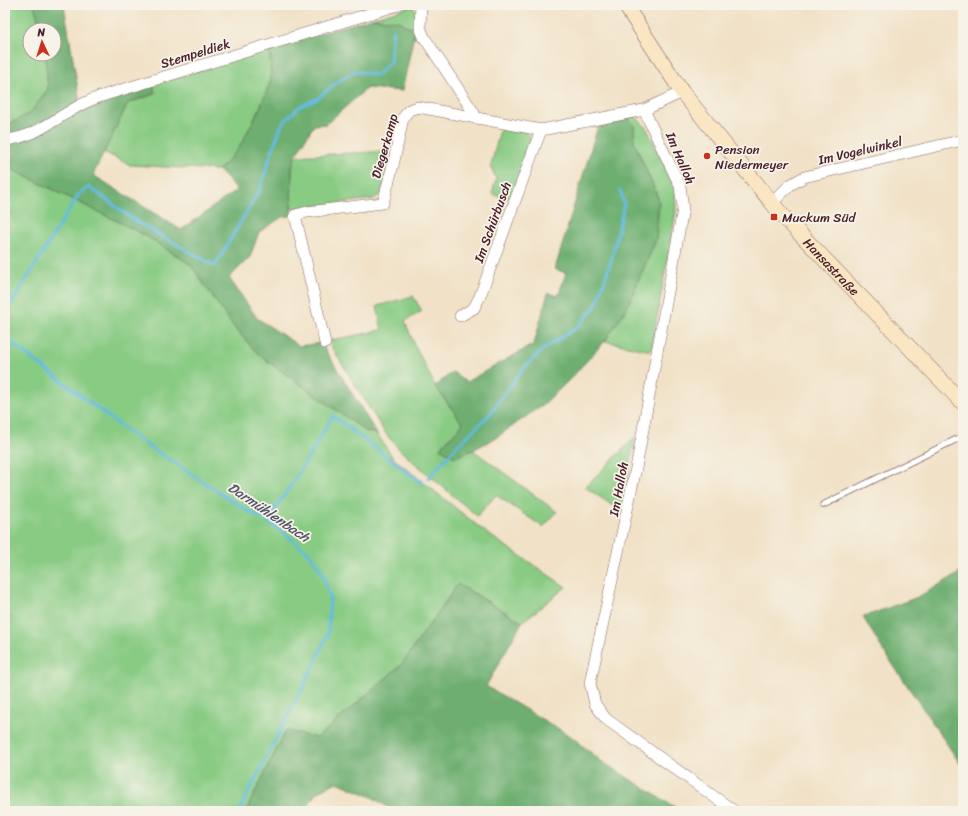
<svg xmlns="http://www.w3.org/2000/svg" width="968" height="816" font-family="Sriracha,sans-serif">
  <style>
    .green { fill: #88cb83; stroke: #697557 }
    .forest { fill: #6eaf71; stroke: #5c674e }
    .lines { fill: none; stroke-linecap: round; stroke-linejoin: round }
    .stream { stroke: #63bce1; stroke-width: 3 }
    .service-casing { stroke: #846362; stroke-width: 7 }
    .minor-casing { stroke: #846362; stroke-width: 12 }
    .secondary-casing { stroke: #846362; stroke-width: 16 }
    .service { stroke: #fff; stroke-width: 5.5 }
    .minor { stroke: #fff; stroke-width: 11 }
    .secondary { stroke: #fbe6c4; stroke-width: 15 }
    .poi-dot { fill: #c8321e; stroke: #f7f3e8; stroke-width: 1.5 }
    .labels { text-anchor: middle; stroke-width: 3.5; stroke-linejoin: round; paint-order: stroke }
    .street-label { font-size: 13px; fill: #4a1f2b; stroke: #f7f3e8 }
    .poi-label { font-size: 13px; fill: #4a1f2b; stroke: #f7f3e8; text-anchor: start }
    .water-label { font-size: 14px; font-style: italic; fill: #53566b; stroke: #f7f3e8 }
  </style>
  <rect width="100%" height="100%" fill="#f7f3e8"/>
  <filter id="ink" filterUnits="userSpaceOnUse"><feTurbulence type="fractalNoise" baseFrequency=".025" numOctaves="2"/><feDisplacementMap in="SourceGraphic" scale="8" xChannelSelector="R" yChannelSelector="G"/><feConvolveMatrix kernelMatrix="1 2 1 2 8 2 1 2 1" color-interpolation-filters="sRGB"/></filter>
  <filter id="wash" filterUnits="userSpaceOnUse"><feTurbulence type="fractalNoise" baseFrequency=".012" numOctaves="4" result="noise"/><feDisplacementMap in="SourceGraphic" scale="16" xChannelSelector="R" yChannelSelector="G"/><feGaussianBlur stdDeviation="0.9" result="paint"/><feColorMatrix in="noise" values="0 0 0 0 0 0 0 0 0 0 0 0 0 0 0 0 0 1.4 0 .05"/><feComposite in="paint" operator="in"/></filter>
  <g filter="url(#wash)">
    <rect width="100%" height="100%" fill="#f1e2c7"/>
    <g class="green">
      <path d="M5,5H34L35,6L41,30H30V54H45L48,89L30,113L5,126Z"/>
      <path d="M412,6L416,11L421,38H414L415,30L398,21L372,18Z"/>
      <path d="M270,49L271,80L260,108L239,148L219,170L130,165L104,152L128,103L155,94L153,85Z"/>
      <path d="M635,116L646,127L675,187L676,211L651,351L605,341L626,309L656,240L659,200L634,142V124L627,118Z"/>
      <path d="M501,126C511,129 528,128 531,140L512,199L492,194L496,179L491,166Z"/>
      <path d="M391,151L381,194L374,199L291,209L292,168L295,156Z"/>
      <path d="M5,166L143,234L190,264L233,326L259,355L367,432L377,434L393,458L488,534L566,587L522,622L458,584L402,664L317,738L286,731L246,811H5V625L10,618L5,603Z"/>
      <path d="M413,296L422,311L405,321L414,344L435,386L463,424L440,448L455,457L473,450L557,512L543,527L496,495L477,516L402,452L385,433L328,341L382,330L377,306Z"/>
      <path d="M635,437L622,512L585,487Z"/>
    </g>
    <g class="forest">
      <path d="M34,5H64L79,96L80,109L153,85L155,93L128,103L93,175L181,230L237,190L219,170L239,148L260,108L271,80L270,49L372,18L398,21L415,30L402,91L367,88L326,124L314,125L295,156L292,168L291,216L282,217L259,232L250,257L229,278L257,318L299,346L321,343L377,434L367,432L259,355L233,326L190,264L143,234L5,166V126L30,113L48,89L45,54H54V30H41Z"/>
      <path d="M627,118L634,124V142L659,200L656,240L626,309L605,341L569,380L545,403L497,437L473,450L455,457L440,448L463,424L435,386L453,372L466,382L534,344L548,293L558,296L566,273L555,269L597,129L599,123Z"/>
      <path d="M963,571V765L962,766L883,650L863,617L918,597Z"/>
      <path d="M458,584L522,622L486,686L572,737L601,761L681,811H394L372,797L337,782C322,789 310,794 307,811H246L286,730L317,738L402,664Z"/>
    </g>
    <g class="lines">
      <g class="stream">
        <path d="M82,192L89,187L137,222L215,266L260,189L272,151L282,124L300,106L317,99L336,83L355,71L377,75L390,62L393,30"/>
        <path d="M5,314L79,194"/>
        <path d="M5,338L135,437L246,510L267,521L290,538L309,553L323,574L330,598L328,634L312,669L239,811"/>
        <path d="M428,478L458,445L489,415L524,368L543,349L578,327L596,305L612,258L624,204L620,190"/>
        <path d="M267,521L297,476L333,416L423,484"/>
      </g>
    </g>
  </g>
  <g filter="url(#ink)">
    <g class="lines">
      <g class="service-casing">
        <path id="service" d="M823,505L959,438L963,435"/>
      </g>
      <g class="minor-casing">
        <g id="minor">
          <path d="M421,5L420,27L424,37L474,113V118"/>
          <path d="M644,110L680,186L683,209L636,468L590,683L595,704L606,719L734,811"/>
          <path d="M5,140C37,138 61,113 89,101C98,97 108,94 118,91L398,5"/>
          <path d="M772,203L790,185L804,177L963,140"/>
          <path d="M460,316L474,308L480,296L541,130"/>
          <path d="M325,343L295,215L307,212L383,203L394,161L403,118L409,110L418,107L541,130L644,110L682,92"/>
        </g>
      </g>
      <g class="secondary-casing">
        <g id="secondary">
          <path id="s1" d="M625,5L682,92L781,214L963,403"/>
        </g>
      </g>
      <use href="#service" class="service"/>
      <use href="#minor" class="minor"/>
      <use href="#secondary" class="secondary"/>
    </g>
  </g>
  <g class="poi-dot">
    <circle cx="707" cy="156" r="4"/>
    <rect x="770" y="213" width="8" height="8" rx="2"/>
  </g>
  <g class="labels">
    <g class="street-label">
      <text transform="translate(195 53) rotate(-17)" y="5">Stempeldiek</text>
      <text transform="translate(384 146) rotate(-74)" y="5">Diegerkamp</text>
      <text transform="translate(860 150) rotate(-13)" y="5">Im Vogelwinkel</text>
      <text transform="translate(681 158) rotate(67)" y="5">Im Halloh</text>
      <text transform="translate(492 222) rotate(-70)" y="5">Im Schürbusch</text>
      <text dy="5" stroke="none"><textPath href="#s1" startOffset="334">Hansastraße</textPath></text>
      <text transform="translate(618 489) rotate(-79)" y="5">Im Halloh</text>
    </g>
    <g class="poi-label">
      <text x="715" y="154">Pension<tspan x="715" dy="15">Niedermeyer</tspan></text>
      <text x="782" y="222">Muckum Süd</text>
    </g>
    <g class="water-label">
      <text transform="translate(269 512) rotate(34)" y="5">Darmühlenbach</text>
    </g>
  </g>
  <rect width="968" height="816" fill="none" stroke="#f7f3e8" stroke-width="20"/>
  <g transform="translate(42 42) rotate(356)"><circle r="19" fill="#f7f3e8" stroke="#b29e9c"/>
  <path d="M0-3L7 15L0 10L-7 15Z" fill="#c8321e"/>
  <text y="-6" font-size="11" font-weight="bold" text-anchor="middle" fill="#4a1f2b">N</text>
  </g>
</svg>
